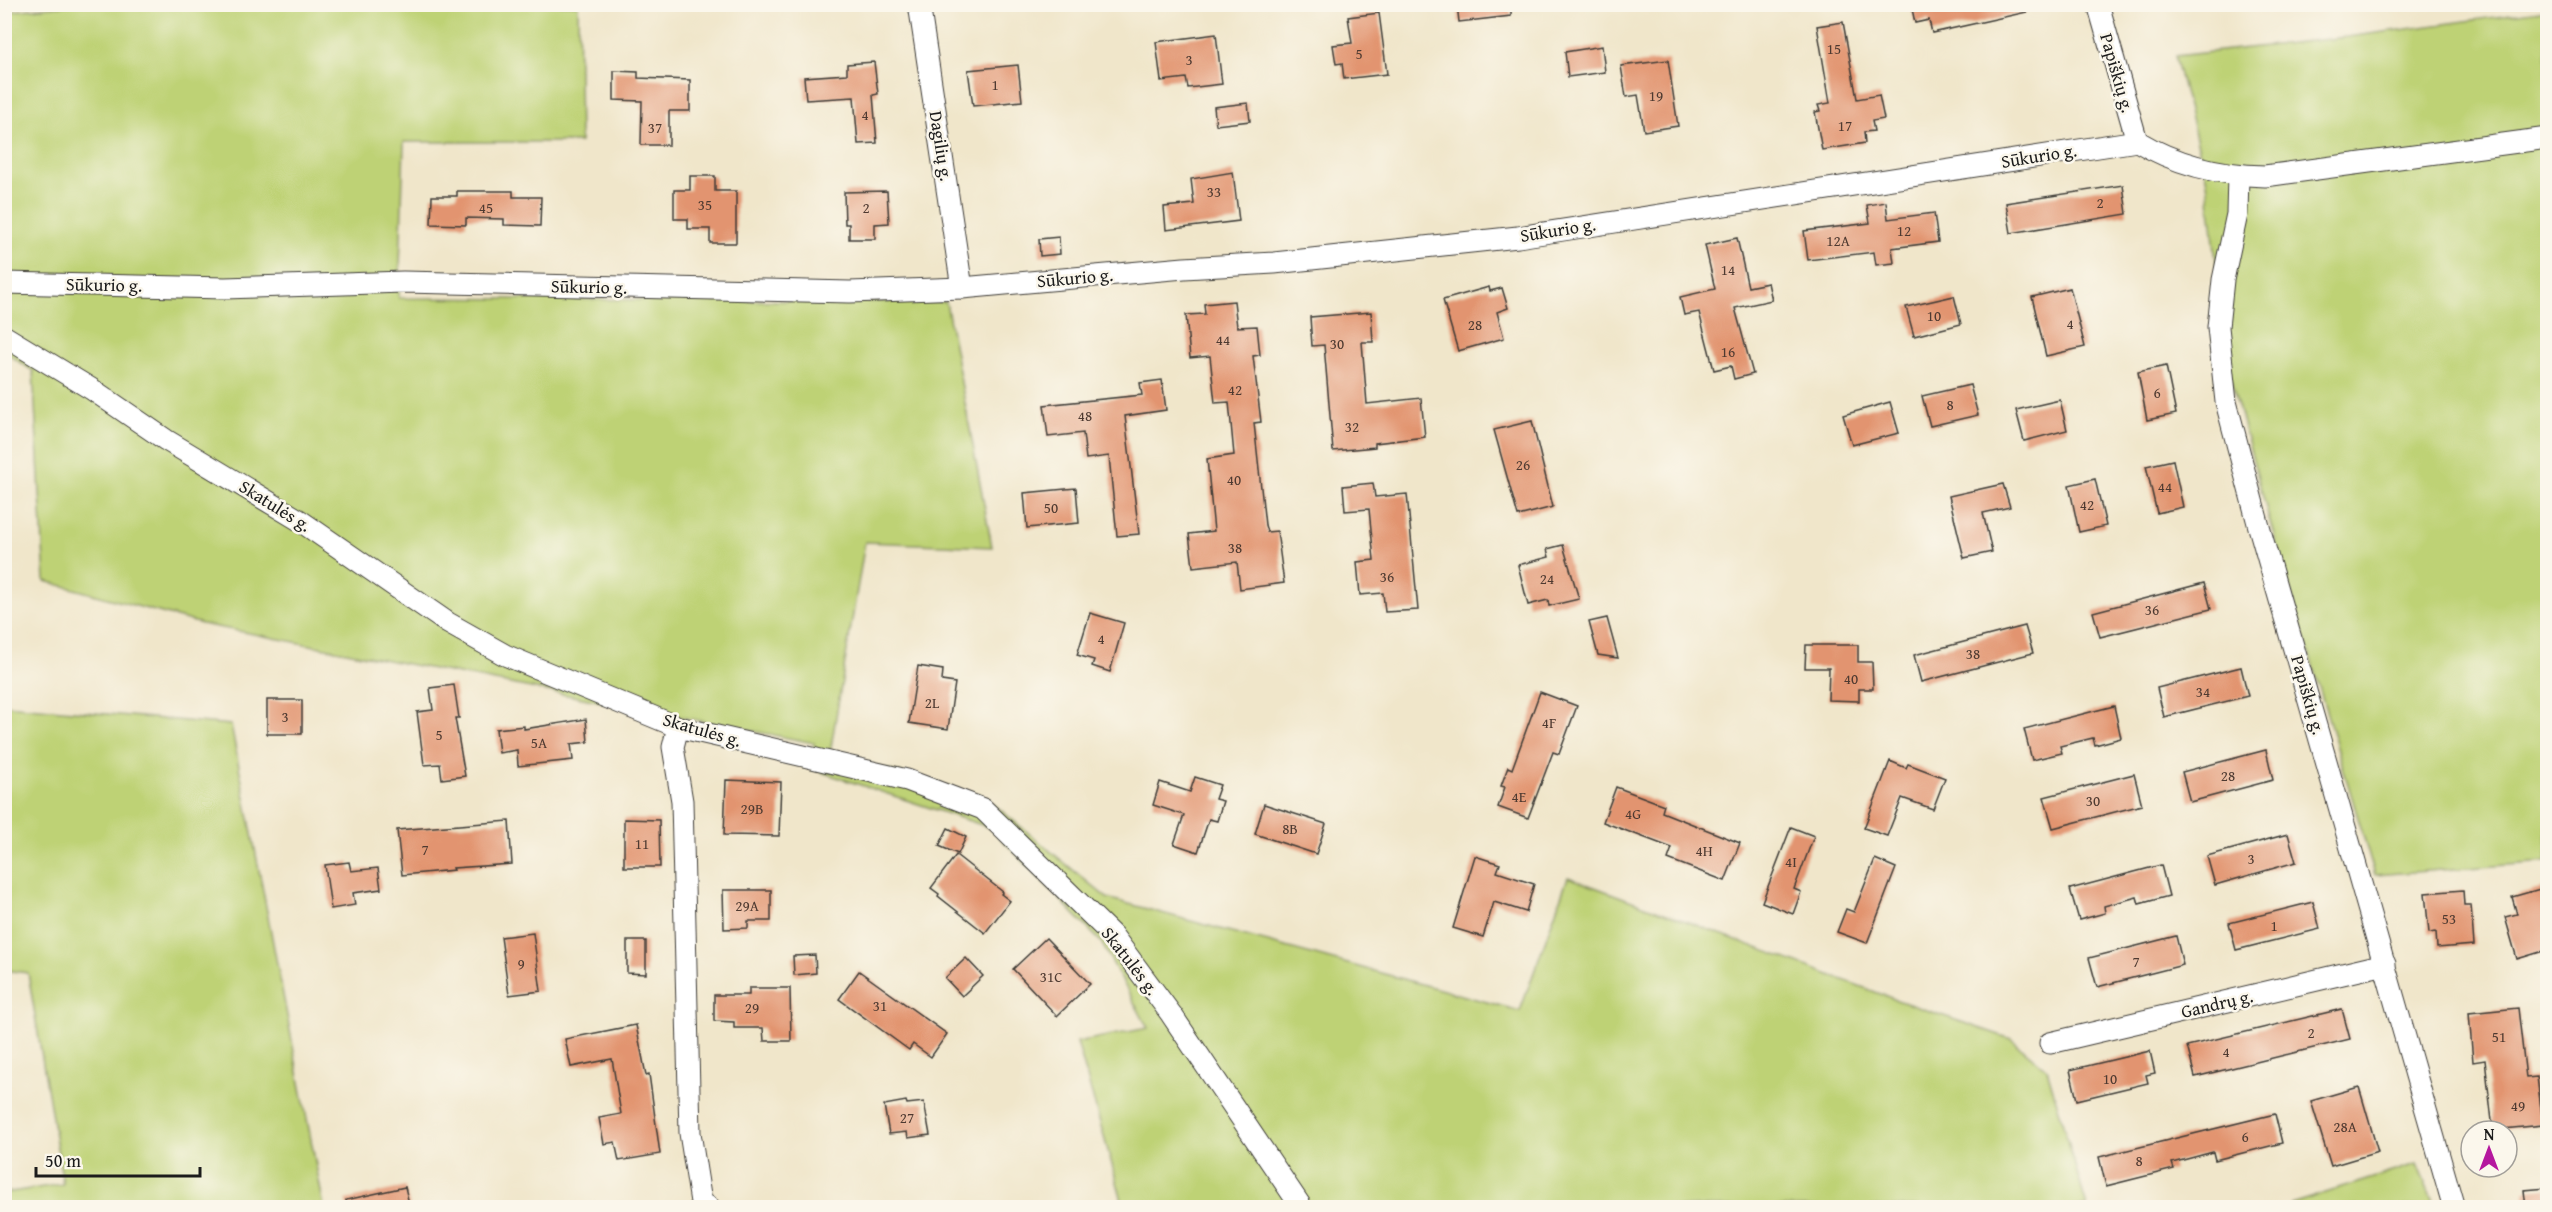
<svg xmlns="http://www.w3.org/2000/svg" width="2552" height="1212" font-family="'Gentium Book Plus',serif">
  <style>
    .green { fill: #bed275; stroke: #6d7748; stroke-width: 1.5 }
    .building { fill: #e2946f }
    .lines { fill: none; stroke-linecap: round; stroke-linejoin: round }
    .street-casing { stroke: #3c3a36; stroke-width: 23 }
    .street { stroke: #fff; stroke-width: 21 }
    .labels { text-anchor: middle; stroke-width: 5; stroke-linejoin: round; paint-order: stroke }
    .number-label { font-size: 15px; fill: #4e3a31 }
    .street-label { font-size: 18px; fill: #1c1c1c; stroke: #fbf7ec }
  </style>
  <rect width="100%" height="100%" fill="#fbf7ec"/>
  <filter id="ink" filterUnits="userSpaceOnUse"><feTurbulence type="fractalNoise" baseFrequency=".0167" numOctaves="2"/><feDisplacementMap in="SourceGraphic" scale="12" xChannelSelector="R" yChannelSelector="G"/><feConvolveMatrix kernelMatrix="1 2 1 2 8 2 1 2 1" color-interpolation-filters="sRGB"/></filter>
  <filter id="wash" filterUnits="userSpaceOnUse"><feTurbulence type="fractalNoise" baseFrequency=".008" numOctaves="4" result="noise"/><feDisplacementMap in="SourceGraphic" scale="24" xChannelSelector="R" yChannelSelector="G"/><feGaussianBlur stdDeviation="1.35" result="paint"/><feColorMatrix in="noise" values="0 0 0 0 0 0 0 0 0 0 0 0 0 0 0 0 0 1.4 0 .05"/><feComposite in="paint" operator="in"/></filter>
  <g filter="url(#wash)">
    <rect width="100%" height="100%" fill="#f0e6ca"/>
    <g class="green">
      <path d="M76,4L578,5L580,142H404L399,298L946,302L992,547L865,542L830,753L986,798L1107,898L1520,1011L1568,877L1894,999L2011,1039L2047,1069L2087,1207H1124L1077,1042L1148,1028L1101,942L991,828L812,769L814,743L202,624L45,581L33,371L5,352L4,12Z"/>
      <path d="M2547,10V862L2375,875L2272,529L2229,374L2207,181L2175,56L2347,37Z"/>
      <path d="M5,705L231,725L324,1207H5V1193L63,1184L28,973L5,970Z"/>
      <path d="M2417,1164L2435,1207H2292L2291,1204Z"/>
    </g>
    <g id="blocks">
      <g class="building">
        <path d="M1457,4H1511V16L1459,22Z"/>
        <path d="M1911,4H2026L2027,12L1932,33L1929,20L1915,23Z"/>
        <path d="M1379,13L1387,74L1344,79L1342,63L1336,64L1333,45L1352,43L1348,17Z"/>
        <path d="M1843,22L1857,99L1879,95L1884,119L1872,121L1874,131L1864,132L1865,143L1822,150L1815,112L1820,111L1818,105L1830,103L1817,26Z"/>
        <path d="M1216,34L1222,84L1188,88L1186,78L1161,81L1156,42Z"/>
        <path d="M1602,46L1605,72L1568,77L1565,52Z"/>
        <path d="M1668,60L1678,126L1644,131L1638,95L1626,97L1621,66Z"/>
        <path d="M874,62L878,94L873,95L877,143L858,144L854,97L806,100L804,77L847,74V64Z"/>
        <path d="M1018,65L1022,101L973,106L968,70Z"/>
        <path d="M614,71L638,72V78L690,80V111H669V145H641L642,101L614,100Z"/>
        <path d="M1248,103L1250,121L1216,125L1214,107Z"/>
        <path d="M1233,172L1239,221L1166,230L1164,207L1194,204L1191,179Z"/>
        <path d="M690,176H715V191H736V243H710V229H688V219H674V190H690Z"/>
        <path d="M2123,185L2127,214L2011,233L2006,203Z"/>
        <path d="M457,191H513V197H541L540,226L504,225V219L466,218V225L431,224L432,196H457Z"/>
        <path d="M887,191L889,223L875,224V239H849V224H845L844,192Z"/>
        <path d="M1886,202L1888,219L1934,213L1938,242L1892,248L1894,263L1876,265L1874,252L1808,260L1804,231L1870,223L1867,205Z"/>
        <path d="M1059,237L1060,254L1040,256L1039,239Z"/>
        <path d="M1737,238L1748,287L1768,283L1772,300L1735,308L1753,374L1734,379L1731,366L1714,370L1699,312L1684,315L1680,297L1715,289L1705,245Z"/>
        <path d="M1489,287L1490,291L1502,288L1508,308L1497,312L1504,338L1458,351L1443,300Z"/>
        <path d="M2070,288L2085,347L2046,356L2032,297Z"/>
        <path d="M1954,296L1961,324L1914,336L1906,307Z"/>
        <path d="M1234,301L1237,327L1257,326L1260,355L1253,356L1261,422L1254,423L1265,525L1267,532L1277,531L1284,583L1240,589L1237,562L1193,567L1189,534L1214,531L1207,459L1234,455L1229,402L1215,403L1210,356L1190,358L1186,315L1205,314L1204,304Z"/>
        <path d="M1371,312L1373,342H1362L1367,404L1421,398L1425,437L1375,443V447L1333,451L1324,345L1312,346L1310,317Z"/>
        <path d="M2166,366L2176,414L2147,420L2138,372Z"/>
        <path d="M1162,380L1166,410L1125,416L1139,534L1117,536L1109,456L1086,459L1083,433L1048,437L1044,405L1142,395L1140,383Z"/>
        <path d="M1970,385L1978,415L1930,426L1922,396Z"/>
        <path d="M2060,400L2067,430L2024,441L2016,410Z"/>
        <path d="M1890,402L1899,433L1852,445L1843,415Z"/>
        <path d="M1532,421L1553,507L1518,516L1494,430Z"/>
        <path d="M2173,460L2183,507L2157,513L2146,466Z"/>
        <path d="M2095,479L2106,526L2079,532L2069,485Z"/>
        <path d="M1373,483L1375,497L1407,494L1418,610L1385,612L1383,593L1360,595L1357,562L1374,560L1369,509L1345,511L1343,486Z"/>
        <path d="M2003,484L2010,507L1983,513L1992,552L1964,558L1949,496Z"/>
        <path d="M1076,488L1079,523L1027,528L1024,493Z"/>
        <path d="M1563,545L1579,599L1549,606L1548,600L1528,605L1518,565L1549,557L1547,549Z"/>
        <path d="M2204,583L2211,609L2100,637L2093,612Z"/>
        <path d="M1090,613L1124,623L1110,672L1092,666L1094,660L1077,655Z"/>
        <path d="M1607,618L1618,658L1598,655L1589,622Z"/>
        <path d="M2025,626L2033,653L1921,682L1914,655Z"/>
        <path d="M1806,645H1858V662H1872L1873,689H1859V701L1828,700L1829,668H1805Z"/>
        <path d="M918,666L943,670L942,681L955,683L948,729L909,723Z"/>
        <path d="M2241,667L2248,696L2164,717L2157,688Z"/>
        <path d="M454,685L459,718H455L465,776L442,779L440,764L424,765L417,712L433,710L430,688Z"/>
        <path d="M1540,692L1577,706L1559,754L1553,752L1528,818L1498,807L1505,787L1501,786L1508,767L1512,769Z"/>
        <rect x="267" y="700" width="35" height="34"/>
        <path d="M2114,706L2121,738L2095,745L2093,738L2060,746L2062,753L2032,760L2024,729Z"/>
        <path d="M586,719L588,742L571,744L573,760L518,766L517,750L499,753L496,729L524,726V729Z"/>
        <path d="M2266,750L2273,780L2190,802L2182,772Z"/>
        <path d="M1890,761L1906,768L1908,764L1945,778L1933,809L1902,798L1887,836L1864,828Z"/>
        <path d="M2134,774L2142,805L2053,828L2044,797Z"/>
        <path d="M1195,777L1220,785L1215,799L1223,801L1217,821L1209,819L1198,852L1174,844L1184,815L1153,805L1160,782L1190,792Z"/>
        <path d="M726,780L781,782L779,836L724,835Z"/>
        <path d="M1616,787L1664,805L1662,812L1740,843L1725,881L1668,859L1672,848L1603,822Z"/>
        <path d="M1264,804L1326,824L1316,854L1255,834Z"/>
        <path d="M624,819L659,820L660,867H624Z"/>
        <path d="M509,821L512,864L453,868L454,870L402,875L397,830Z"/>
        <path d="M1791,827L1814,836L1794,889L1801,892L1793,914L1762,902Z"/>
        <path d="M948,828L966,837L958,854L939,846Z"/>
        <path d="M2288,834L2296,862L2215,885L2207,856Z"/>
        <path d="M956,855L1003,892L1001,894L1010,901L985,933L938,896L939,894L931,888Z"/>
        <path d="M1475,856L1500,864L1497,872L1534,884L1526,912L1494,902L1483,937L1453,928Z"/>
        <path d="M1875,859L1896,868L1867,943L1837,932L1846,909L1854,912Z"/>
        <path d="M349,862L351,871L378,868L381,889L353,893L355,905L331,909L325,865Z"/>
        <path d="M2161,865L2169,896L2139,904L2137,897L2104,906L2105,913L2079,920L2070,889Z"/>
        <path d="M2547,887V950L2517,959L2505,917L2517,914L2512,897Z"/>
        <path d="M723,890H771V921H748V928L724,929Z"/>
        <path d="M2463,890L2464,905H2471L2474,945L2437,948L2436,932L2429,933L2425,893Z"/>
        <path d="M2313,902L2320,929L2236,950L2229,923Z"/>
        <path d="M533,933L541,991L509,995L501,937Z"/>
        <path d="M2176,936L2183,965L2097,987L2089,958Z"/>
        <path d="M1046,938L1090,984L1057,1016L1013,969Z"/>
        <path d="M627,941H646V974L627,973Z"/>
        <path d="M815,955L816,973L794,975L793,956Z"/>
        <path d="M966,958L983,976L962,996L945,978Z"/>
        <path d="M859,971L947,1034L931,1057L913,1044L909,1050L839,999Z"/>
        <path d="M749,988H790L791,1041H764L763,1028H734V1022L714,1021V995H749Z"/>
        <path d="M2518,1008L2526,1078L2537,1077L2543,1125L2493,1130L2485,1060L2473,1062L2469,1013Z"/>
        <path d="M2342,1009L2350,1039L2195,1077L2187,1046Z"/>
        <path d="M636,1025L646,1075L649,1074L660,1154L619,1161L615,1142L604,1144L599,1118L621,1114L612,1059L571,1067L565,1039Z"/>
        <path d="M2150,1051L2155,1073L2146,1075L2148,1083L2077,1100L2070,1070Z"/>
        <path d="M2359,1087L2378,1152L2331,1166L2311,1101Z"/>
        <path d="M906,1101L907,1104L924,1102L930,1135L908,1138L907,1132L889,1134L884,1105Z"/>
        <path d="M2275,1114L2282,1143L2215,1160L2213,1152L2172,1163L2174,1169L2106,1186L2099,1157Z"/>
        <path d="M405,1187L410,1208H347L346,1200Z"/>
        <path d="M2547,1188V1208H2526L2524,1190Z"/>
      </g>
    </g>
  </g>
  <g filter="url(#ink)">
    <use href="#blocks" fill-opacity="0" stroke="#3c3a36" stroke-width="1.5"/>
    <g class="lines">
      <g class="street-casing">
        <g id="street">
          <path d="M919,4L962,288"/>
          <path d="M2098,4L2137,141"/>
          <path d="M2137,141C2177,165 2218,175 2265,176L2548,138"/>
          <path d="M2238,176L2237,214L2223,280L2218,327L2226,402L2259,527L2454,1208"/>
          <path d="M4,283L225,288L403,282L850,292L962,288L1184,268L1274,263L1518,237L2137,141"/>
          <path d="M4,336L93,390L166,440L299,520L448,623L505,655L678,727L907,780L983,809L1113,936L1171,1014L1302,1208"/>
          <path d="M678,727L673,747L682,801L690,1133L701,1202L710,1208"/>
          <path d="M2050,1043L2385,964"/>
        </g>
      </g>
      <use href="#street" class="street"/>
    </g>
  </g>
  <g class="labels">
    <g class="number-label">
      <text x="1834" y="54">15</text>
      <text x="1359" y="59">5</text>
      <text x="1189" y="65">3</text>
      <text x="995" y="90">1</text>
      <text x="1656" y="101">19</text>
      <text x="865" y="120">4</text>
      <text x="1845" y="131">17</text>
      <text x="655" y="133">37</text>
      <text x="1214" y="197">33</text>
      <text x="2100" y="208">2</text>
      <text x="705" y="210">35</text>
      <text x="486" y="213">45</text>
      <text x="866" y="213">2</text>
      <text x="1904" y="236">12</text>
      <text x="1838" y="246">12A</text>
      <text x="1728" y="275">14</text>
      <text x="1934" y="321">10</text>
      <text x="2070" y="329">4</text>
      <text x="1475" y="330">28</text>
      <text x="1223" y="345">44</text>
      <text x="1337" y="349">30</text>
      <text x="1728" y="357">16</text>
      <text x="1235" y="395">42</text>
      <text x="2157" y="398">6</text>
      <text x="1950" y="410">8</text>
      <text x="1085" y="421">48</text>
      <text x="1352" y="432">32</text>
      <text x="1523" y="470">26</text>
      <text x="1234" y="485">40</text>
      <text x="2165" y="492">44</text>
      <text x="2087" y="510">42</text>
      <text x="1051" y="513">50</text>
      <text x="1235" y="553">38</text>
      <text x="1387" y="582">36</text>
      <text x="1547" y="584">24</text>
      <text x="2152" y="615">36</text>
      <text x="1101" y="644">4</text>
      <text x="1973" y="659">38</text>
      <text x="1851" y="684">40</text>
      <text x="2203" y="697">34</text>
      <text x="932" y="708">2L</text>
      <text x="285" y="722">3</text>
      <text x="1549" y="728">4F</text>
      <text x="439" y="740">5</text>
      <text x="539" y="748">5A</text>
      <text x="2228" y="781">28</text>
      <text x="1519" y="802">4E</text>
      <text x="2093" y="806">30</text>
      <text x="752" y="814">29B</text>
      <text x="1633" y="819">4G</text>
      <text x="1290" y="834">8B</text>
      <text x="642" y="849">11</text>
      <text x="425" y="855">7</text>
      <text x="1704" y="856">4H</text>
      <text x="2251" y="864">3</text>
      <text x="1791" y="867">4I</text>
      <text x="747" y="911">29A</text>
      <text x="2449" y="924">53</text>
      <text x="2274" y="931">1</text>
      <text x="2136" y="967">7</text>
      <text x="521" y="969">9</text>
      <text x="1051" y="982">31C</text>
      <text x="880" y="1011">31</text>
      <text x="752" y="1013">29</text>
      <text x="2311" y="1038">2</text>
      <text x="2499" y="1042">51</text>
      <text x="2226" y="1057">4</text>
      <text x="2110" y="1084">10</text>
      <text x="2518" y="1111">49</text>
      <text x="907" y="1123">27</text>
      <text x="2345" y="1132">28A</text>
      <text x="2245" y="1142">6</text>
      <text x="2139" y="1166">8</text>
    </g>
    <g class="street-label">
      <text transform="translate(2117 73) rotate(74)" y="6">Papiškių g.</text>
      <text transform="translate(941 146) rotate(81)" y="6">Dagilių g.</text>
      <text transform="translate(2039 156) rotate(-9)" y="6">Sūkurio g.</text>
      <text transform="translate(1558 230) rotate(-9)" y="6">Sūkurio g.</text>
      <text transform="translate(1075 278) rotate(-5)" y="6">Sūkurio g.</text>
      <text transform="translate(104 285) rotate(1)" y="6">Sūkurio g.</text>
      <text transform="translate(589 287) rotate(1)" y="6">Sūkurio g.</text>
      <text transform="translate(275 506) rotate(32)" y="6">Skatulės g.</text>
      <text transform="translate(2308 695) rotate(74)" y="6">Papiškių g.</text>
      <text transform="translate(702 730) rotate(16)" y="6">Skatulės g.</text>
      <text transform="translate(1130 961) rotate(52)" y="6">Skatulės g.</text>
      <text transform="translate(2217 1004) rotate(-13)" y="6">Gandrų g.</text>
    </g>
  </g>
  <rect width="2552" height="1212" fill="none" stroke="#fbf7ec" stroke-width="24"/>
  <g transform="translate(2489 1149)"><circle r="28" fill="#fbf7ec" stroke="#a29f99" stroke-width="1.5"/>
  <path d="M0-4.5L10 22L0 15L-10 22Z" fill="#b5179e"/>
  <text y="-9" font-size="16" font-weight="bold" text-anchor="middle" fill="#1c1c1c">N</text>
  </g>
  <path d="M36 1167v9h164v-9" fill="none" stroke="#1c1c1c" stroke-width="3"/>
  <text x="45" y="1167" font-size="18" fill="#1c1c1c" stroke="#fbf7ec" stroke-width="4.5" paint-order="stroke">50 m</text>
</svg>
